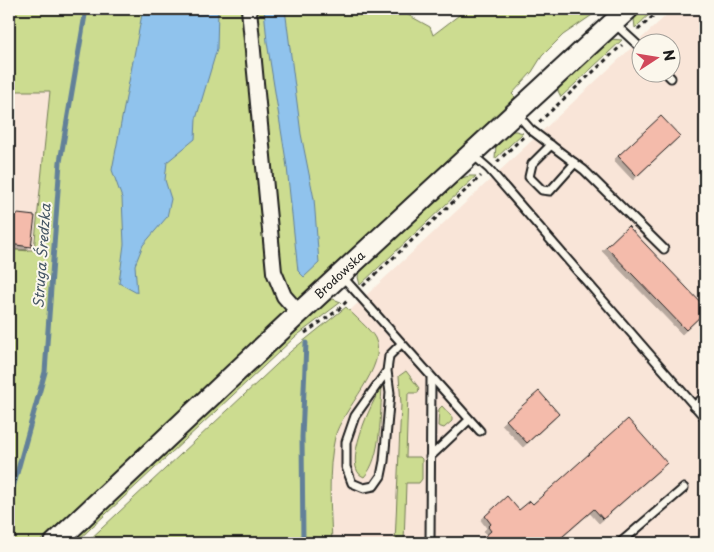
<svg xmlns="http://www.w3.org/2000/svg" width="714" height="552" font-family="'Playpen Sans',sans-serif">
  <style>
    .built { fill: #f9e5d8; fill-rule: evenodd }
    .green { fill: #ccdc90; stroke: #747c56 }
    .water { fill: #90c3ed; stroke: #628099 }
    .lines { fill: none; stroke-linecap: round; stroke-linejoin: round }
    .stream { stroke: #628099; stroke-width: 5 }
    .building { fill: #f4bbab; stroke: #1c1c1c; filter: url(#shadow) }
    .lane-casing { stroke: #1c1c1c; stroke-width: 11 }
    .street-casing { stroke: #1c1c1c; stroke-width: 18 }
    .secondary-casing { stroke: #1c1c1c; stroke-width: 24 }
    .path { stroke: #1c1c1c; stroke-width: 3; stroke-dasharray: 4 4; stroke-linecap: butt }
    .lane { stroke: #fbf7ec; stroke-width: 7 }
    .street { stroke: #fbf7ec; stroke-width: 14 }
    .secondary { stroke: #fbf7ec; stroke-width: 20 }
    .labels { text-anchor: middle; stroke-width: 4; stroke-linejoin: round; paint-order: stroke }
    .street-label { font-size: 12px; fill: #1c1c1c; stroke: #fbf7ec }
    .water-label { font-size: 14px; font-style: italic; fill: #455665; stroke: #fbf7ec }
  </style>
  <defs>
    <filter id="shadow"><feDropShadow dx="-4" dy="4" stdDeviation="0" flood-color="#0004"/></filter>
  </defs>
  <rect width="100%" height="100%" fill="#fbf7ec"/>
  <filter id="ink" filterUnits="userSpaceOnUse"><feTurbulence type="fractalNoise" baseFrequency=".02" numOctaves="2"/><feDisplacementMap in="SourceGraphic" scale="10" xChannelSelector="R" yChannelSelector="G"/><feConvolveMatrix kernelMatrix="1 2 1 2 8 2 1 2 1" color-interpolation-filters="sRGB"/></filter>
  <g filter="url(#ink)">
    <g class="built">
      <path d="M673,9H705V540L701,543H332L328,331ZM642,42H672V72H642Z"/>
      <path d="M9,91H50L34,250H9Z"/>
    </g>
    <g class="green">
      <path d="M9,9H243L268,274L277,297L288,311L38,543H9V250H34L50,91H9Z"/>
      <path d="M253,9H400L401,11L430,27L433,35L467,9H601L563,35L542,56L532,72L512,94L515,97L298,299L291,295L284,284L275,226Z"/>
      <path d="M638,9H655L635,28L634,19Z"/>
      <path d="M610,39L622,40L561,97L558,91L560,83Z"/>
      <path d="M509,131H516L523,133L495,159L496,144Z"/>
      <path d="M469,176H476L360,285L358,277L363,267L458,179Z"/>
      <path d="M333,299L341,302L295,337L75,543H68L325,302Z"/>
      <path d="M346,307C353,315 371,330 375,338C389,366 341,410 335,437C327,472 331,508 332,543H86L291,351Z"/>
      <path d="M406,371L419,388L418,393H408L406,457H420L422,459V479L419,483H406L404,543H395L401,404L399,376Z"/>
      <path d="M382,387C380,413 382,458 364,477C340,469 372,400 382,387Z"/>
      <path d="M442,406L452,417V421L444,428L438,426L439,409Z"/>
    </g>
    <g class="water">
      <path d="M143,9H218L217,49L196,119L195,139L167,162L165,180L171,199L167,217L143,245L135,265L137,293L119,283L124,244L122,198L112,170Z"/>
      <path d="M264,9H285L301,134L314,199L319,263L304,277L298,271L287,167L267,42Z"/>
    </g>
    <g class="lines">
      <g class="stream">
        <path d="M9,502L45,372L60,162L86,9"/>
        <path d="M303,543L302,437L306,343"/>
      </g>
    </g>
    <g class="building">
      <path d="M661,116L680,136L637,176L618,156Z"/>
      <path d="M9,213L35,216L31,247L9,244Z"/>
      <path d="M628,226L705,307V312L686,330L606,247Z"/>
      <path d="M539,391L559,414L527,443L506,420Z"/>
      <path d="M628,419L667,463L603,519L594,509L555,543H477L491,531L488,527L491,524L485,516L507,496L519,510L530,501L533,504Z"/>
    </g>
    <g class="lines">
      <g class="lane-casing">
        <g id="lane">
          <path d="M615,24L642,49"/>
          <path d="M665,72L671,78"/>
          <path d="M517,114L531,130L584,170L664,249"/>
          <path d="M551,145L532,164L529,177L542,190L550,191L575,163"/>
          <path d="M472,154L489,169L705,418"/>
          <path d="M341,275L480,431"/>
          <path d="M387,371L390,393L384,461L381,476L374,486L364,488L352,483L346,467V442L355,416L387,371L389,356L401,344"/>
          <path d="M694,406L705,396"/>
          <path d="M430,457L469,420"/>
          <path d="M430,543L431,378"/>
          <path d="M620,543L684,488"/>
        </g>
      </g>
      <g class="street-casing">
        <path id="street" d="M249,9L274,272L284,296L299,313"/>
      </g>
      <g class="secondary-casing">
        <path id="secondary" d="M55,543L299,313L628,9"/>
      </g>
      <g class="path">
        <path d="M638,30L661,9"/>
        <path d="M539,122L622,45"/>
        <path d="M497,162L523,137"/>
        <path d="M363,286L481,176"/>
        <path d="M305,333L338,310L349,299"/>
      </g>
      <use href="#lane" class="lane"/>
      <use href="#street" class="street"/>
      <use href="#secondary" class="secondary"/>
    </g>
  </g>
  <g class="labels">
    <g class="street-label">
      <text transform="translate(340 275) rotate(-43)" y="4">Brodowska</text>
    </g>
    <g class="water-label">
      <text transform="translate(42 256) rotate(-86)" y="5">Struga Średzka</text>
    </g>
  </g>
  <rect width="714" height="552" fill="none" stroke="#fbf7ec" stroke-width="30"/>
  <rect x="15" y="15" width="684" height="522" fill="none" stroke="#1c1c1c" stroke-width="2" filter="url(#ink)"/>
  <g transform="translate(656 58) rotate(78)"><circle r="24" fill="#fbf7ec" stroke="#a29f99"/>
  <path d="M0-4L9 19L0 12L-9 19Z" fill="#d1495b"/>
  <text y="-8" font-size="14" font-weight="bold" text-anchor="middle" fill="#1c1c1c">N</text>
  </g>
</svg>
